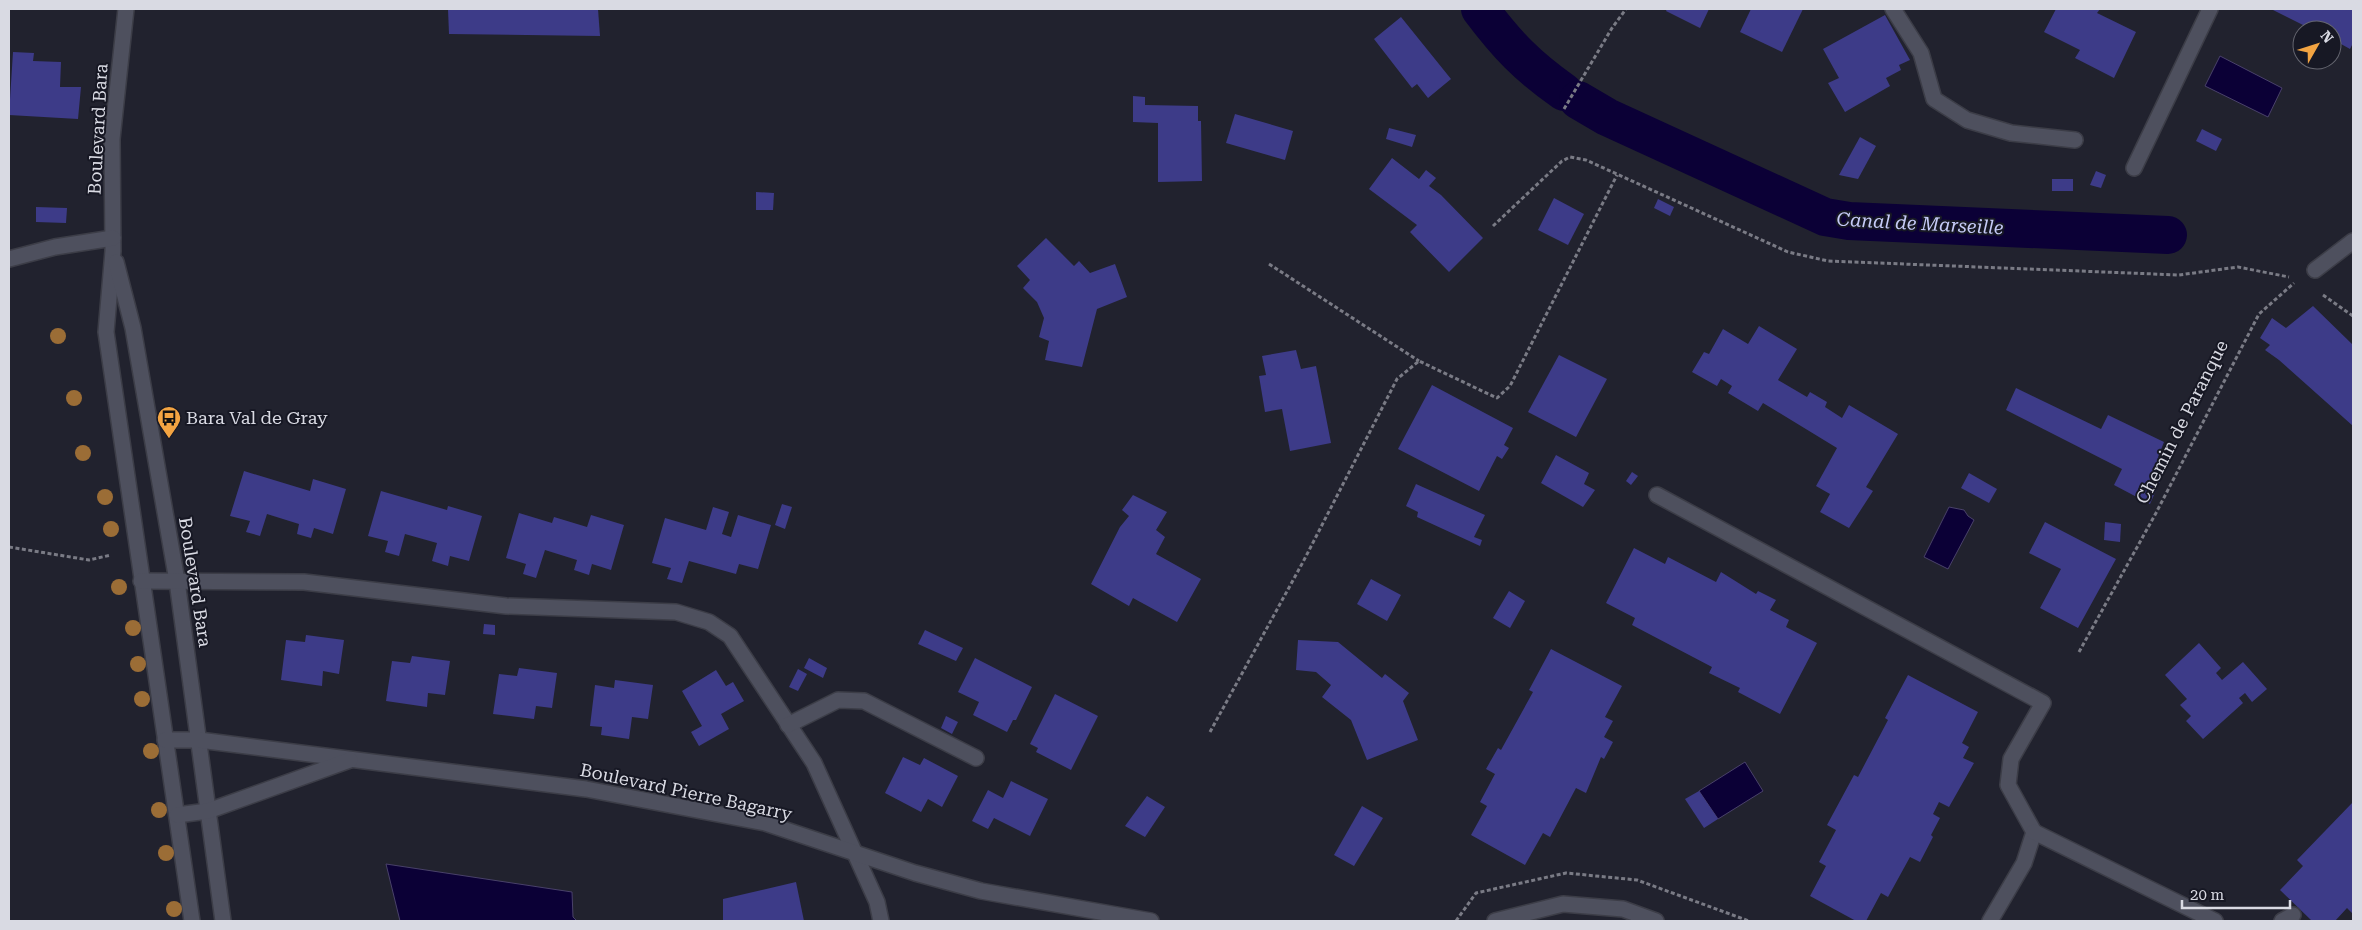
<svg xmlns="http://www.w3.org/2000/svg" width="2362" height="930" font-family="'Roboto Serif',serif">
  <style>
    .water { fill: #0b0036; stroke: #49416a }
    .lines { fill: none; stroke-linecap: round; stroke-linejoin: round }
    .canal { stroke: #0b0036; stroke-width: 38 }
    .building { fill: #3d3b88 }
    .minor-casing { stroke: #3c3d47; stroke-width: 18 }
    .path { stroke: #7a7b85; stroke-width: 3; stroke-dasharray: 4 2.5; stroke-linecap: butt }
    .minor { stroke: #4e505e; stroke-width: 15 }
    .tree { fill: #9b6d36 }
    .labels { text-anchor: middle; stroke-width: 4; stroke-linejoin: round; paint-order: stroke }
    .street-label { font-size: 18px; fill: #d9dae3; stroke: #171824 }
    .poi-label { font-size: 18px; fill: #d9dae3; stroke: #171824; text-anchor: start }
    .water-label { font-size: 19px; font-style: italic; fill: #c6cbf7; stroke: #171824 }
  </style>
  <rect width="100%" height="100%" fill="#21222e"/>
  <g class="water">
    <path d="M2220,56L2282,88L2268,117L2205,86Z"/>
    <path d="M1949,507L1964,510L1968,516L1974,520L1948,569L1924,557Z"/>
    <path d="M1745,762L1763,791L1718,819L1699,791Z"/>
    <path d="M386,864L572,892L573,917L577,921H400Z"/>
  </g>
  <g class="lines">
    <g class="canal">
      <path d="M1480,9C1507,45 1527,66 1564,92"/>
      <path d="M1578,100L1607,117L1825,217L1849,221L2168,235"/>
    </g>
  </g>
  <g class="building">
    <path d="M448,9H598L600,36L449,34Z"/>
    <path d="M1667,9H1709L1700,28L1666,11Z"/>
    <path d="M1751,9H1803L1782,52L1740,32Z"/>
    <path d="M2056,9H2100L2097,13L2136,32L2114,78L2075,58L2080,50L2044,32Z"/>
    <path d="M2271,9H2353V43L2350,49L2332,39V30H2313Z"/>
    <path d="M1885,15L1910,60L1899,65L1901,70L1886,78L1890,86L1845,112L1828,83L1839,78L1823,49Z"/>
    <path d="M1401,17L1451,79L1428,98L1417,84L1412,88L1374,39Z"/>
    <path d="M13,52L34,53L33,61L61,62L60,87H81L78,119L9,115Z"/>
    <path d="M1133,96L1145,97V105L1198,106V121H1201L1202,181L1158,182V123L1133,122Z"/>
    <path d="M1235,114L1293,131L1285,160L1226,143Z"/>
    <path d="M1389,128L1416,135L1412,147L1386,139Z"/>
    <path d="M2202,129L2222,139L2216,151L2196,141Z"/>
    <path d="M1860,137L1876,146L1858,179L1839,175Z"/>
    <path d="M1392,158L1419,179L1426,170L1436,178L1429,186L1441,195L1483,238L1449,272L1410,232L1417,225L1369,189Z"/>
    <path d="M2096,171L2106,175L2101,188L2090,185Z"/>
    <rect x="2052" y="179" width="21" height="12"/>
    <path d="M756,192L774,193L773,210H756Z"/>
    <path d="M1554,198L1584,214L1568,245L1538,230Z"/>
    <path d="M1658,199L1674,207L1670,216L1654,208Z"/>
    <path d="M36,207L67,208L66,223L36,222Z"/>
    <path d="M1046,238L1074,266L1079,261L1090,273L1115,264L1127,297L1097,309L1082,367L1045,360L1049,341L1039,337L1044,318L1037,302L1023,288L1030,280L1017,266Z"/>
    <path d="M2313,306L2353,345V426L2279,360L2265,350L2270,345L2260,338L2272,318L2286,328Z"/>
    <path d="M1759,326L1797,349L1778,380L1807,397L1810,392L1827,402L1825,407L1842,418L1849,405L1898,434L1866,487L1873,491L1849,528L1820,512L1830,494L1816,486L1837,448L1763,403L1758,411L1728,393L1732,386L1721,379L1717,386L1692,372L1704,352L1709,354L1723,329L1748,344Z"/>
    <path d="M1296,350L1301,369L1316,366L1331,443L1290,451L1282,409L1265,412L1259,376L1266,375L1262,356Z"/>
    <path d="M1559,355L1607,379L1576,437L1528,412Z"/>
    <path d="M1432,385L1513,428L1504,445L1509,448L1502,459L1497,456L1479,491L1398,449Z"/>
    <path d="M2016,388L2101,429L2108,415L2164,442L2158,457L2168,463L2150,504L2114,485L2122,469L2006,410Z"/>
    <path d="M1556,455L1589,473L1584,484L1595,490L1583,507L1541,483Z"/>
    <path d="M244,471L310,491L313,479L346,489L333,534L314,528L311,538L297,534L299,524L267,514L260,536L246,532L250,521L230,516Z"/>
    <path d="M1632,472L1638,476L1631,485L1626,481Z"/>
    <path d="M1969,473L1997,489L1989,503L1961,488Z"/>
    <path d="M1416,484L1485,515L1474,537L1482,540L1480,546L1417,517L1418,512L1406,506Z"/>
    <path d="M381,491L447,510L448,506L482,516L469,561L450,556L448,566L432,561L437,543L405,534L399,556L385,552L388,541L368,536Z"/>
    <path d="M1133,495L1167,512L1156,530L1165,537L1156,554L1201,579L1177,622L1133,598L1129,606L1091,584L1120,527L1129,516L1122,510Z"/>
    <path d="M782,504L792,507L785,529L775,525Z"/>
    <path d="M713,507L729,512L722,534L731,537L738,515L771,525L758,569L739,564L736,574L689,561L682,583L667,579L671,568L652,563L665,518L706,530Z"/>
    <path d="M519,513L552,523L554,517L587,527L591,515L624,525L611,570L592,564L589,575L574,570L577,560L545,550L536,578L523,574L526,564L506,558Z"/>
    <path d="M2045,522L2116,559L2078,628L2040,608L2061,569L2029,553Z"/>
    <path d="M2105,522L2121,524L2120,542L2104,540Z"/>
    <path d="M1634,548L1665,564L1668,557L1716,582L1721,572L1756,594L1758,591L1776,600L1770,610L1789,620L1786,627L1817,643L1780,714L1738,692L1740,688L1709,673L1712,667L1632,625L1635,618L1606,603Z"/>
    <path d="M1371,579L1401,595L1387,621L1357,604Z"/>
    <path d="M1509,591L1525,601L1510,628L1493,618Z"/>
    <path d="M484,624L495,625V635L483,634Z"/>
    <path d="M925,630L963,648L956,661L918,644Z"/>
    <path d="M306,635L344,640L339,674L323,671L322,686L281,680L286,640L305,642Z"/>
    <path d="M1298,640L1338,642L1382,678L1385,674L1409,693L1403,701L1418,740L1367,760L1351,720L1322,697L1331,685L1316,672L1296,670Z"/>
    <path d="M2199,643L2221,668L2216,673L2222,680L2243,662L2267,689L2252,702L2245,693L2239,698L2243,703L2203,739L2186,721L2191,716L2180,705L2187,699L2165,675Z"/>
    <path d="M1551,649L1622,686L1605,717L1613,721L1604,737L1613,742L1604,759L1601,757L1586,793L1576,788L1550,837L1543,833L1525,865L1471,835L1487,806L1480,802L1495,774L1486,769L1498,748L1501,750L1533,692L1529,690Z"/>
    <path d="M412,656L450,661L445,695L428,693L427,707L386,701L392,661L410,663Z"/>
    <path d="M809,658L827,668L823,678L804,668Z"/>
    <path d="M975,658L1032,687L1016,720H1013L1007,732L973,715L979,702L958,692Z"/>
    <path d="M519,668L557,673L552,708L536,706L534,719L493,714L499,674L517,676Z"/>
    <path d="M798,669L807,674L798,691L789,687Z"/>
    <path d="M716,670L726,686L733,682L744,701L721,714L729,729L699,746L691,732L702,726L682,691Z"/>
    <path d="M1908,675L1978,712L1962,743L1969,747L1963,758L1974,763L1949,807L1939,802L1933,814L1940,818L1931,835L1933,837L1920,862L1910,857L1888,897L1881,893L1866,921H1856L1810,896L1826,866L1819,862L1836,830L1827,825L1854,775L1858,777L1888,720L1885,718Z"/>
    <path d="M615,680L653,685L648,719L632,717L629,739L601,735L602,727L590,726L595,685L614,688Z"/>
    <path d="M1055,694L1098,716L1071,770L1036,752L1038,748L1030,744Z"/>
    <path d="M946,716L958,722L952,734L941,728Z"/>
    <path d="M903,757L920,765L924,758L958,776L942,807L928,799L921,812L885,793Z"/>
    <path d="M1011,781L1048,799L1030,836L994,818L988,829L972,821L988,790L1003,798Z"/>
    <path d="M1699,791L1718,819L1704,828L1685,799Z"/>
    <path d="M1147,796L1165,807L1145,837L1125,826Z"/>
    <path d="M2353,802V914L2347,908L2335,921H2312L2280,890L2303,866L2297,860Z"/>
    <path d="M1362,806L1383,818L1354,866L1334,855Z"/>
    <path d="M796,882L804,921H723V899Z"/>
  </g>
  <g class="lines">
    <g class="minor-casing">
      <g id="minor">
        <path d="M126,9L112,139L113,251L106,332L192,921"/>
        <path d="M1893,9L1921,53L1934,99L1967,120L2011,133L2075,140"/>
        <path d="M2134,168L2210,9"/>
        <path d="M9,259L55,247L113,238"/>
        <path d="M116,262L133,328L177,581L223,921"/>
        <path d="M2315,270L2353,241"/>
        <path d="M1657,495L2043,703L2011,759L2008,785L2034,832L2024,863L1990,921"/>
        <path d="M141,581L304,582L506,606L676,612L709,622L730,636L814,763L877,902L881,921"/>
        <path d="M788,725L838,700L864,701L976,758"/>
        <path d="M165,740H199L586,789L765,823L915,873L981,891L1151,921"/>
        <path d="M177,815L208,811L350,760"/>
        <path d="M2034,832L2215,921"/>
        <path d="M1495,921L1563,904L1623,909L1656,921"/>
        <path d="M2282,921L2293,915"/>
      </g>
    </g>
    <g class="path">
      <path d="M1564,109L1612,28L1626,9"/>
      <path d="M1493,226L1562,161L1570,157L1586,160L1788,252L1828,261L2179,275L2238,267L2289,277"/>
      <path d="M1269,264L1419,361"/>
      <path d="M2323,295L2353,316"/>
      <path d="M9,547L89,560L111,555"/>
      <path d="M2079,652L2156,513L2259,314L2294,283"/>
      <path d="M1210,732L1303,562L1397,379L1419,361L1497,398L1510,386L1617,175"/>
      <path d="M1456,921L1476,893L1566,873L1637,880L1749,921"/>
    </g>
    <use href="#minor" class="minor"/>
  </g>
  <g class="tree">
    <circle cx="58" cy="336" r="8"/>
    <circle cx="74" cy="398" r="8"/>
    <circle cx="83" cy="453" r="8"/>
    <circle cx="105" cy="497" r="8"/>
    <circle cx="111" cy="529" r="8"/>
    <circle cx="119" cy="587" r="8"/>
    <circle cx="133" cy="628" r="8"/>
    <circle cx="138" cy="664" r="8"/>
    <circle cx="142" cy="699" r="8"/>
    <circle cx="151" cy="751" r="8"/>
    <circle cx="159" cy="810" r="8"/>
    <circle cx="166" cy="853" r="8"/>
    <circle cx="174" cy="909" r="8"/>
  </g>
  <defs>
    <g id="bus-pin" transform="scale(1.25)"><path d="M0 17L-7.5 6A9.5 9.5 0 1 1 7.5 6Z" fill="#f3a442" stroke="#171824"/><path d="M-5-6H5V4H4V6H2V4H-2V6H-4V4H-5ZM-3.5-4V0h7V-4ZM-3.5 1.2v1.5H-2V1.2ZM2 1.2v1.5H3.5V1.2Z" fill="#111"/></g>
  </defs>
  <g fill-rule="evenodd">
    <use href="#bus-pin" x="169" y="418"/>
  </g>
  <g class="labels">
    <g class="street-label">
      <text transform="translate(98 129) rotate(-87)" y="6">Boulevard Bara</text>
      <text transform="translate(2182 422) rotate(-63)" y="6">Chemin de Paranque</text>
      <text transform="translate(195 582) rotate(81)" y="6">Boulevard Bara</text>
      <text transform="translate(686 792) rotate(12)" y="6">Boulevard Pierre Bagarry</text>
    </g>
    <g class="poi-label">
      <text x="186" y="424">Bara Val de Gray</text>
    </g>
    <g class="water-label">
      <text transform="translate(1920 223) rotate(3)" y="7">Canal de Marseille</text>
    </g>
  </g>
  <rect width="2362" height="930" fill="none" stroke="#d9dae3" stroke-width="20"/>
  <g transform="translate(2317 45) rotate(51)"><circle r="24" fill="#171824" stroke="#656670"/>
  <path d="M0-4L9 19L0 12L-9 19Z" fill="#f3a442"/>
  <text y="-8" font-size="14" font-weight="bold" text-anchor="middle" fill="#d9dae3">N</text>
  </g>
  <path d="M2182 900v8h108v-8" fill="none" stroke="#d9dae3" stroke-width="2.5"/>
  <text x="2190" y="900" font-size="15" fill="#d9dae3" stroke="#171824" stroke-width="4" paint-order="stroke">20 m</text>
</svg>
